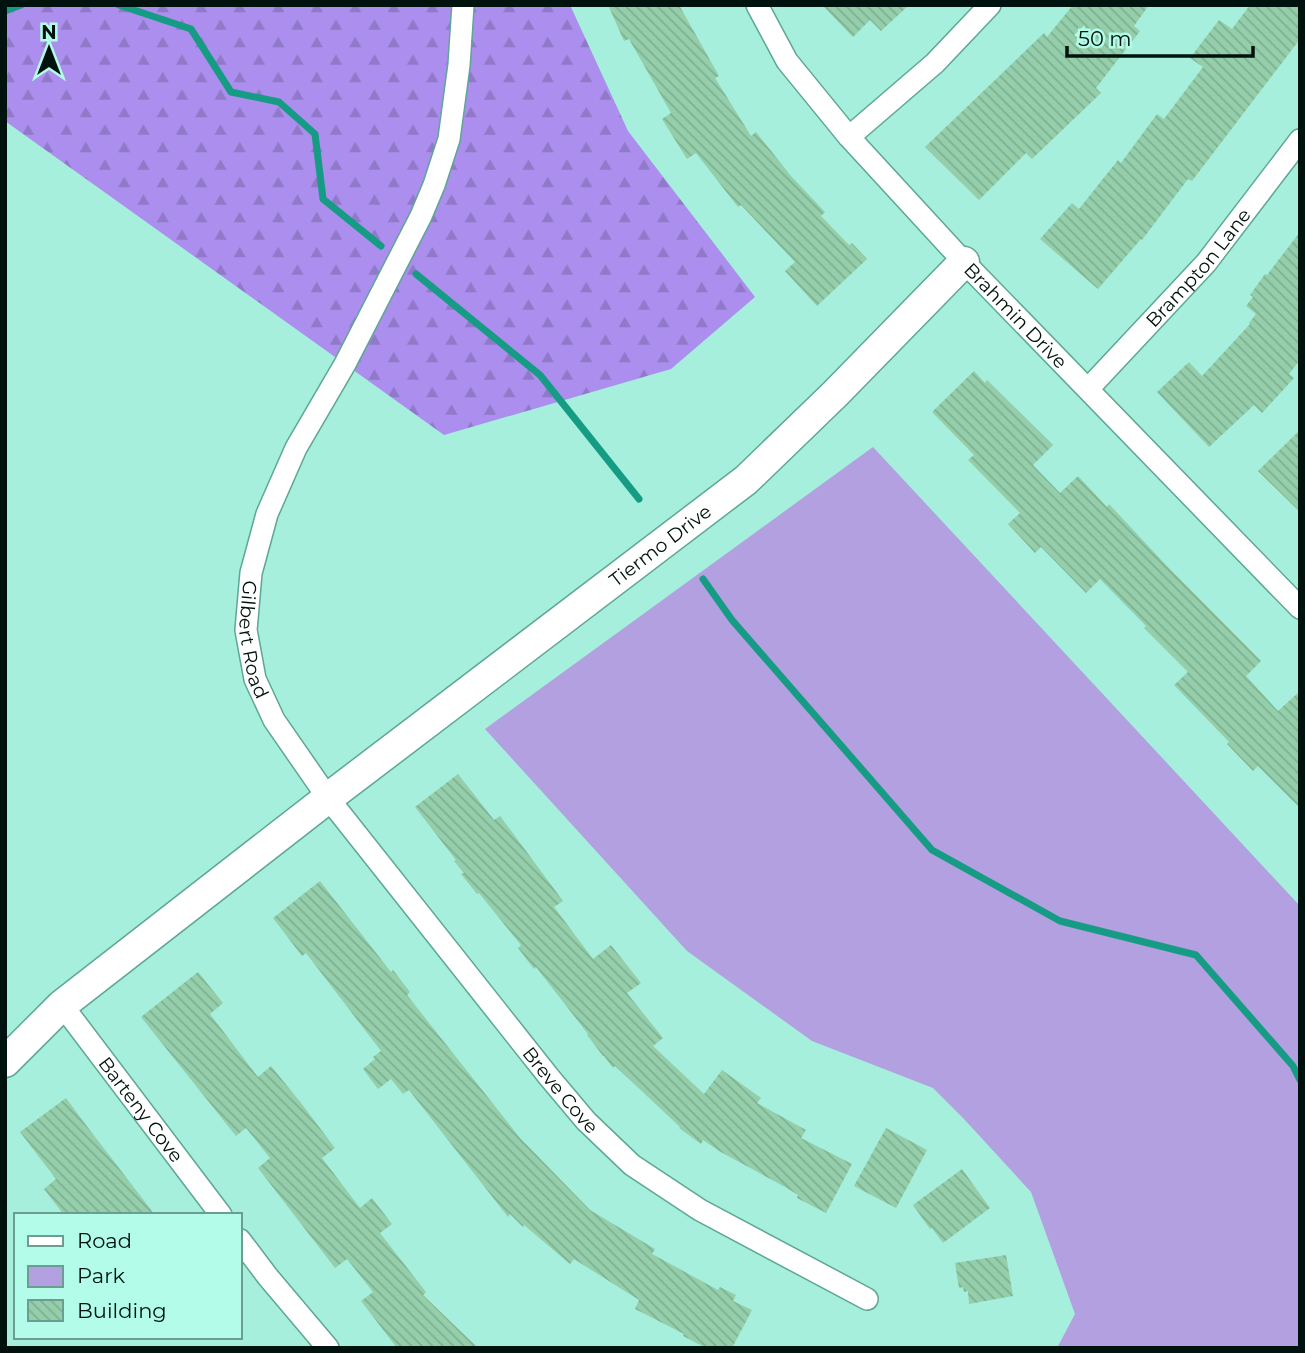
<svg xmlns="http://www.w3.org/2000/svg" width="1305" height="1353" font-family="Montserrat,sans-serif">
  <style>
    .green { fill: #b2a0e0 }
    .forest { fill: url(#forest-firs) }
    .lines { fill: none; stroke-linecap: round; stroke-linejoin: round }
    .stream { stroke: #169b84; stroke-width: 7 }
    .building { fill: url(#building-back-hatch) }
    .street-casing { stroke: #5ea695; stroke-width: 24 }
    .secondary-casing { stroke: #5ea695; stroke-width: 33 }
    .street { stroke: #fff; stroke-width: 21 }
    .secondary { stroke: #fff; stroke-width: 30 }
    .labels { text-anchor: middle; stroke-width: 5; stroke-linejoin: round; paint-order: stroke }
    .street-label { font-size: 19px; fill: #00120d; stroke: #b2fce9 }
  </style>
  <defs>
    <pattern id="forest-firs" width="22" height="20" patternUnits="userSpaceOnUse" patternTransform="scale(1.75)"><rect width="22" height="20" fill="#ab8eed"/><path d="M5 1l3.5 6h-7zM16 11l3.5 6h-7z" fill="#9179ca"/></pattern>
    <pattern id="building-back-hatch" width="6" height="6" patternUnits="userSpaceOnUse" patternTransform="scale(1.75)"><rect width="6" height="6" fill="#94ceaa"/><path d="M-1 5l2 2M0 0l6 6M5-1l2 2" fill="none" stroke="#7eb091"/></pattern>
  </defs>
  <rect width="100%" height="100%" fill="#a5efdc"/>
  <path class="green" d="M873,447L1300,906V1348H1057L1075,1314L1031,1192L964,1119L933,1088L812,1041L687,951L485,729Z"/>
  <path class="forest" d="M5,5H570L628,131L755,297L671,369L444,435L5,121Z"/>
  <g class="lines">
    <g class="stream">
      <path d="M119,5L191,29L231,92L279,102L315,134L323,199L381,246"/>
      <path d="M5,11L21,5"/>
      <path d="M416,274L540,375L639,499"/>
      <path d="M703,579L732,620L932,850L1060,921L1196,955L1293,1066L1300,1080"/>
    </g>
  </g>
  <g class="building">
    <path d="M608,5H679L719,76L715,78L751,136L756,132L791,176L825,212L821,216L849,245L852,243L867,259L817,306L785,271L795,262L741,205L738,207L696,153L687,159L662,119L671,113L629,39L624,41Z"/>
    <path d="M822,5H909L881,31L870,20L853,37Z"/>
    <path d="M1073,5H1149L1134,26L1140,31L1096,88L1101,93L1032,159L1026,153L979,200L925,147L1044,33L1047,37Z"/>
    <path d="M1250,5H1300V39L1192,181L1188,179L1142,240L1141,239L1098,289L1040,239L1072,203L1079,209L1118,160L1121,163L1157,114L1164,119L1203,67L1190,58L1219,20L1232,29Z"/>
    <path d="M1300,232V360L1289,374L1294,378L1262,413L1254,405L1209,447L1157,392L1189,362L1202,376L1250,324L1249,323L1256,314L1246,306L1253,297L1250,295L1265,274L1267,275Z"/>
    <path d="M974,371L985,383L987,380L1053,445L1033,465L1060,493L1078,476L1107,507L1109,504L1165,564L1261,661L1246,676L1278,711L1300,691V808L1258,766L1253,771L1227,744L1229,742L1174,685L1188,672L1144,628L1146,626L1100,579L1086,593L1041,547L1035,553L1008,524L1020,513L968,460L974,455L932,412Z"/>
    <path d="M1300,430V512L1258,471Z"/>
    <path d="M458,774L494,820L500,816L529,855L563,901L554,907L593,959L611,945L641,983L627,993L663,1038L653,1046L704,1094L722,1070L761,1098L757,1103L806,1130L801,1138L852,1164L826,1213L797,1198L798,1195L785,1187L719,1151L703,1140L701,1144L679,1128L680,1127L615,1066L613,1068L604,1056H603L587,1035L588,1034L536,967L534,969L518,948L521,945L479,893L477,894L461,874L464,873L454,861L456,860L415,807Z"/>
    <path d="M320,881L391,972L393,970L410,992L407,995L520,1138L590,1210L655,1249L652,1254L718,1290L720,1287L736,1295L733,1301L752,1310L732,1348H706L683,1336L684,1334L635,1309L639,1300L574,1259L570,1264L524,1225L523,1227L510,1214L508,1217L409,1090L403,1094L391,1079L378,1089L363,1069L375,1059L373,1057L381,1051L306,953L302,956L273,918Z"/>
    <path d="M198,972L223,1003L210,1014L258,1077L271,1066L301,1103L335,1148L322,1158L360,1208L372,1198L392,1224L380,1233L426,1292L423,1295L478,1348H397L361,1301L373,1292L347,1259L335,1268L258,1168L270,1158L246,1128L236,1136L141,1017Z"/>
    <path d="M66,1098L86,1125L155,1215H64L44,1189L56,1179L20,1132Z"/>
    <path d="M886,1128L927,1150L896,1208L854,1186Z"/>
    <path d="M962,1169L990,1208L943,1243L932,1228L930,1229L913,1205Z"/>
    <path d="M1006,1255L1013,1296L969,1304L968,1291L964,1292L963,1287L959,1288L955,1263Z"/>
  </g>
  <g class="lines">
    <g class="street-casing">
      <g id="street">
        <path id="s1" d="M463,5L459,65L449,139L434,185L421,216L345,364L296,448L267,514L251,573L246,630L255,679L274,720L328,798L549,1077L586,1121L632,1165L700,1210L867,1299"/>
        <path id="s2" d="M757,5L787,61L849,137L964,262L1300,608"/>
        <path d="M849,137L935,63L990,5"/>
        <path id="s3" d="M1088,389L1206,263L1300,140"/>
        <path id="s4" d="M62,1005L221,1215"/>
        <path d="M240,1240L268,1277L328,1348"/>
      </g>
    </g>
    <g class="secondary-casing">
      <g id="secondary">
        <path id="s5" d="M5,1062L62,1005L328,798L746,480L835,394L964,262"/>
      </g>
    </g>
    <use href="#street" class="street"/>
    <use href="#secondary" class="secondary"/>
  </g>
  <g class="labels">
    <g class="street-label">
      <text dy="7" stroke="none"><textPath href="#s3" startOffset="164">Brampton Lane</textPath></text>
      <text dy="7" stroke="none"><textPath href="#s2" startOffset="406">Brahmin Drive</textPath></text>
      <text dy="7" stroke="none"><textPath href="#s5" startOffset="835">Tiermo Drive</textPath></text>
      <text dy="7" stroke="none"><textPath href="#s1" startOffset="681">Gilbert Road</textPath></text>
      <text dy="7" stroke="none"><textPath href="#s1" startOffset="1234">Breve Cove</textPath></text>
      <text dy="7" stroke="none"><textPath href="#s4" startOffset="131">Barteny Cove</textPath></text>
    </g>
  </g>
  <rect width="1305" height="1353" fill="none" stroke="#00120d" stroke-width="14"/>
  <rect x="14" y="1213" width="228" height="126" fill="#b2fce9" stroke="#6b9e91" stroke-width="2"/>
  <rect x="28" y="1236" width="35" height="10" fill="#ffffff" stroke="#6b9e91" stroke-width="2"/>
  <text x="77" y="1248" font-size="21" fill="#00120d">Road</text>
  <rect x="28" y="1266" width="35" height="21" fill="#b2a0e0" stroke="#6b9e91" stroke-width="2"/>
  <text x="77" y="1283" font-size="21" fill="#00120d">Park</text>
  <rect x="28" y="1300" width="35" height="21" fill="url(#building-back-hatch)" stroke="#6b9e91" stroke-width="2"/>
  <text x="77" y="1318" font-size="21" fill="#00120d">Building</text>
  <g transform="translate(49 49)" stroke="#b2fce9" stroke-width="5" paint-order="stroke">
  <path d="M0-5L12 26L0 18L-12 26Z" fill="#00120d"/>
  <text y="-10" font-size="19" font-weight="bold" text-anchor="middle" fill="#00120d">N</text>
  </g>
  <path d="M1067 46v10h186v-10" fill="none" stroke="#00120d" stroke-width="3.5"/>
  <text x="1078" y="46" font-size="21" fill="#00120d" stroke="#b2fce9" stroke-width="5" paint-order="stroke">50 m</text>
</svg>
